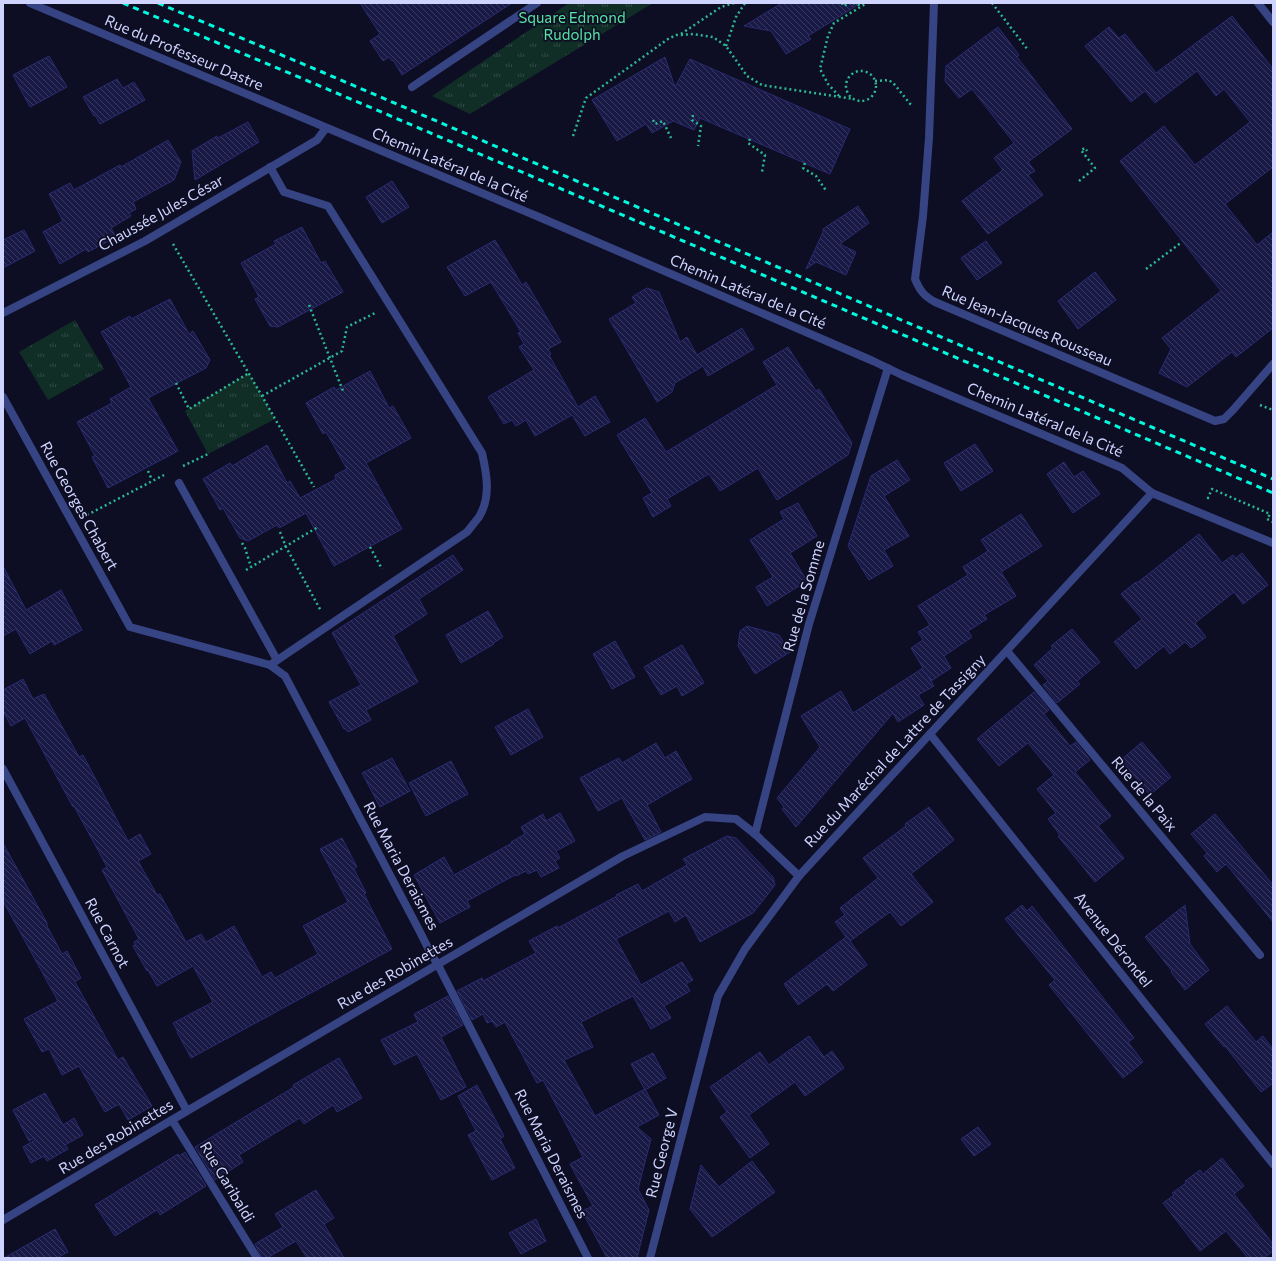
<svg xmlns="http://www.w3.org/2000/svg" width="1276" height="1261" font-family="Commissioner,sans-serif">
  <style>
    .grass { fill: url(#grass-tufts) }
    .building { fill: url(#building-back-hatch); stroke: #2a2a71 }
    .lines { fill: none; stroke-linecap: round; stroke-linejoin: round }
    .path { stroke: #2bb892; stroke-width: 2.5; stroke-dasharray: 2 3; stroke-linecap: butt }
    .service { stroke: #374484; stroke-width: 8 }
    .minor { stroke: #374484; stroke-width: 8 }
    .rail { stroke: #00fae0; stroke-width: 3; stroke-dasharray: 6 5; stroke-linecap: butt }
    .labels { text-anchor: middle; stroke-width: 3.5; stroke-linejoin: round; paint-order: stroke }
    .park-label { font-size: 15px; fill: #58e3a4; stroke: #0d0e23 }
    .street-label { font-size: 15px; fill: #cfd4ff; stroke: #0d0e23 }
  </style>
  <defs>
    <pattern id="grass-tufts" width="24" height="20" patternUnits="userSpaceOnUse"><rect width="24" height="20" fill="#102d26"/><path d="M3 7l-1-3M5 7V3M7 7l1-3M15 17l-1-3M17 17v-4M19 17l1-3" fill="none" stroke="#324b47"/></pattern>
    <pattern id="building-back-hatch" width="6" height="6" patternUnits="userSpaceOnUse"><rect width="6" height="6" fill="#191945"/><path d="M-1 5l2 2M0 0l6 6M5-1l2 2" fill="none" stroke="#393a61"/></pattern>
  </defs>
  <rect width="100%" height="100%" fill="#0d0e23"/>
  <g class="grass">
    <path d="M569,3H653L470,114L432,96Z"/>
    <path d="M75,320L104,369L48,400L19,352Z"/>
    <path d="M249,373L275,419L208,454L185,411Z"/>
  </g>
  <g class="building">
    <path d="M360,3H512L402,75L393,60L392,61L389,57L383,61L370,41L380,34Z"/>
    <path d="M782,3H861L808,36L811,39L786,54L771,31L744,26Z"/>
    <path d="M1232,16L1273,69V167L1225,204L1257,245L1273,232V328L1236,357L1232,352L1187,387L1159,373L1171,349L1162,338L1221,291L1120,161L1164,126L1195,165L1250,122L1224,89L1216,96L1197,71L1155,103L1145,91L1131,102L1085,46L1109,27L1119,38L1125,34L1156,73Z"/>
    <path d="M998,27L1019,55L1017,57L1072,129L1028,162L1035,171L1028,175L1043,195L988,234L962,201L1003,170L994,158L1014,143L972,89L959,98L945,81L946,66Z"/>
    <path d="M49,56L67,87L30,107L13,75Z"/>
    <path d="M665,57L675,87L690,59L850,129L830,174L700,118L694,130L673,121L652,133L646,124L617,141L592,100Z"/>
    <path d="M117,79L123,88L134,82L145,100L100,124L95,115L94,116L83,97Z"/>
    <path d="M248,122L259,142L195,180L192,151L217,136L218,138Z"/>
    <path d="M168,140L181,162L174,180L133,202L136,209L129,213L131,216L111,228L116,237L88,252L86,249L60,264L43,232L63,221L49,194L70,183L74,190L120,165L121,167Z"/>
    <path d="M392,181L409,207L382,223L366,197Z"/>
    <path d="M858,206L869,223L840,244L856,252L846,275L816,262L806,269L823,232V229Z"/>
    <path d="M302,227L321,263L325,261L343,292L278,327L270,326L255,299L259,297L241,263L276,244L274,241Z"/>
    <path d="M24,230L35,251L3,268V240Z"/>
    <path d="M495,240L522,285L526,282L561,342L548,349L551,354L549,355L578,407L595,396L610,422L585,436L572,415L535,436L526,420L516,426L512,420L504,424L488,397L534,370L519,347L524,344L518,333L521,332L491,282L465,296L447,267Z"/>
    <path d="M986,241L1002,263L977,280L961,258Z"/>
    <path d="M1095,272L1116,300L1078,329L1058,301Z"/>
    <path d="M647,288L659,292L680,342L687,337L697,355L742,328L754,349L708,376L703,366L675,383L672,392L657,402L609,319L636,303L632,297Z"/>
    <path d="M170,299L189,334L193,331L210,360L206,368L148,398L178,451L108,488L92,457L95,456L77,422L112,403L110,399L131,387L101,332L130,316L131,319Z"/>
    <path d="M788,347L816,391L819,389L852,443L848,455L777,500L758,468L720,491L709,474L667,499L671,506L653,517L643,498L652,493L617,435L645,418L666,452L777,385L763,362Z"/>
    <path d="M370,371L389,408L393,406L411,438L366,463L402,529L334,566L306,513L279,528L277,525L248,541L240,538L223,508L220,510L203,479L230,463L232,466L267,445L287,483L290,481L300,498L336,479L335,475L347,469L326,432L323,434L306,403L334,387L336,390Z"/>
    <path d="M975,444L993,471L961,491L944,463Z"/>
    <path d="M897,460L910,480L884,496L909,536L884,550L893,566L869,580L848,546L871,476Z"/>
    <path d="M1064,462L1074,477L1083,471L1100,494L1073,513L1047,474Z"/>
    <path d="M798,503L817,536L790,553L807,581L767,606L756,587L773,577L750,540L784,519L780,512Z"/>
    <path d="M1021,514L1042,546L1001,572L1016,596L984,615L987,619L968,631L972,637L944,656L951,668L931,681L926,673L934,686L918,695L924,705L898,722L893,713L796,827L782,809L784,807L777,798L820,747L801,716L841,691L853,713L923,668L911,648L923,640L918,632L930,625L918,606L968,575L963,567L988,551L981,540Z"/>
    <path d="M1199,534L1222,563L1233,555L1236,558L1242,553L1268,585L1243,604L1234,592L1195,623L1206,637L1191,648L1185,642L1170,654L1164,646L1136,669L1114,642L1142,619L1121,594L1136,582L1137,583Z"/>
    <path d="M453,555L463,570L419,599L427,614L393,636L418,682L366,710L371,720L348,732L346,729H344L329,702L361,685L332,633Z"/>
    <path d="M3,566L26,610L61,590L82,630L54,645L52,641L30,654L16,629L3,636Z"/>
    <path d="M488,611L503,637L493,643L494,644L461,663L446,635Z"/>
    <path d="M747,626L779,635L790,652L755,674L738,646L740,631Z"/>
    <path d="M1072,629L1100,662L1077,681L1080,684L1057,703L1043,685L1048,681L1034,665L1053,648L1051,646Z"/>
    <path d="M615,641L635,677L612,689L593,654Z"/>
    <path d="M682,645L704,683L682,696L677,686L661,695L644,667Z"/>
    <path d="M23,679L33,699L44,694L79,757L83,755L128,841L140,834L151,854L138,861L157,895L160,894L186,942L201,934L206,942L234,926L262,977L271,972L275,978L318,954L303,926L348,902L320,849L342,838L357,867L354,869L366,893L364,894L392,949L191,1058L177,1032H178L173,1023L213,1002L193,966L157,986L148,970L147,971L133,946L135,945L134,942L139,939L102,870L107,867L74,806L73,807L25,718L11,726L3,711V690Z"/>
    <path d="M1034,692L1049,710L1044,714L1070,746L1076,742L1090,760L1075,772L1111,816L1098,826L1124,858L1095,882L1058,836L1060,835L1048,819L1056,813L1037,789L1054,775L1028,743L999,766L977,739Z"/>
    <path d="M528,709L543,737L511,755L495,727Z"/>
    <path d="M1142,742L1171,777L1150,795L1121,760Z"/>
    <path d="M656,743L665,758L676,751L692,779L647,805L661,832L645,840L622,798L598,811L580,778L619,758L622,763Z"/>
    <path d="M392,758L410,791L380,807L362,773Z"/>
    <path d="M451,761L468,794L426,816L409,783Z"/>
    <path d="M929,807L954,840L911,874L933,902L901,926L890,912L850,941L867,965L833,991L827,984L798,1005L784,984L846,937L835,922L845,915L840,908L878,878L863,858L906,826L905,824Z"/>
    <path d="M560,813L575,841L556,851L560,858L555,861L559,868L541,877L537,870L528,874L526,871L516,876L515,875L467,901L470,907L440,923L414,875L444,857L454,875L512,843L511,842L525,834L521,827L543,814L546,821Z"/>
    <path d="M1215,814L1273,885V922L1226,864L1217,872L1204,856L1207,853L1191,834Z"/>
    <path d="M727,836L736,838L773,877L775,885L753,913L700,942L686,915L675,922L669,911L616,939L641,985L682,962L693,980L686,984L690,991L664,1006L671,1018L651,1029L633,996L581,1022L593,1047L564,1060L595,1116L645,1089L659,1115L637,1127L651,1139L638,1189L649,1210L637,1258H607L582,1211L593,1206L570,1164L583,1157L543,1080L537,1083L505,1022L496,1027L492,1021L487,1023L483,1014L472,1020L457,991L482,978L483,981L536,953L529,941L557,926L558,928L617,896L616,895L638,884L642,891L687,865L683,859Z"/>
    <path d="M3,843L47,923V926L62,954L67,951L81,978L75,982L118,1060L123,1057L152,1106L128,1120L119,1104L105,1112L79,1066L62,1075L49,1049L42,1052L24,1019L58,1001L3,901Z"/>
    <path d="M1022,905L1027,911L1032,906L1134,1038L1128,1042L1143,1062L1123,1078L1049,985L1055,980L1005,919Z"/>
    <path d="M1185,905L1190,944L1209,970L1185,990L1171,972L1172,971L1145,937Z"/>
    <path d="M448,996L463,1025L441,1037L466,1087L441,1100L417,1054L394,1065L381,1040L418,1022L414,1014Z"/>
    <path d="M1227,1006L1256,1042L1263,1036L1273,1049V1083L1261,1092L1225,1046L1224,1047L1205,1024Z"/>
    <path d="M809,1036L824,1057L832,1051L844,1068L805,1096L795,1082L749,1115L769,1144L750,1158L720,1117L727,1112L710,1087L760,1052L769,1065Z"/>
    <path d="M653,1053L666,1078L645,1090L631,1064Z"/>
    <path d="M339,1058L362,1098L337,1112L333,1105L304,1124L300,1118L239,1155L243,1162L215,1180L195,1147L294,1087L293,1085Z"/>
    <path d="M477,1085L504,1136L500,1139L515,1168L492,1180L468,1135L476,1131L458,1096Z"/>
    <path d="M45,1093L63,1125L74,1118L83,1135L65,1145L68,1149L47,1161L44,1156L31,1163L23,1147L35,1140L34,1138L29,1141L13,1110Z"/>
    <path d="M978,1127L991,1144L974,1156L961,1139Z"/>
    <path d="M185,1152L206,1186L160,1215L157,1210L115,1236L95,1205L178,1154L179,1156Z"/>
    <path d="M1222,1158L1244,1186L1234,1194L1273,1244V1251L1264,1258H1248L1226,1231L1200,1251L1163,1203L1174,1195L1172,1193L1186,1183L1185,1181L1200,1170L1203,1174Z"/>
    <path d="M752,1161L775,1192L712,1237L690,1209L701,1165L719,1187Z"/>
    <path d="M316,1190L334,1218L324,1224L344,1258H307L296,1241L267,1258H262L255,1244L283,1227L275,1214Z"/>
    <path d="M536,1219L546,1241L521,1254L509,1233Z"/>
    <path d="M55,1229L68,1252L57,1258H4Z"/>
  </g>
  <g class="lines">
    <g class="path">
      <path d="M842,3L843,6L850,3"/>
      <path d="M853,3L862,6"/>
      <path d="M992,3L1028,50"/>
      <path d="M681,34L721,7L734,3"/>
      <path d="M726,46L736,17L745,3"/>
      <circle cx="861" cy="86" r="15"/>
      <path d="M875,81L889,80L895,85L911,105"/>
      <path d="M839,96L828,84L820,69L828,36L834,23L867,3"/>
      <path d="M693,115L692,120L701,126L698,146"/>
      <path d="M653,120L655,124L663,121L671,138"/>
      <path d="M573,136L586,98L668,39L676,35H681L693,34L713,37L726,46L747,76L762,85L854,99"/>
      <path d="M750,139L748,143L765,155L762,172"/>
      <path d="M805,163L803,168L816,176L827,192"/>
      <path d="M1079,181L1095,168L1081,150L1085,148L1087,151"/>
      <path d="M173,244L262,396L314,487"/>
      <path d="M1146,269L1182,242"/>
      <path d="M309,305L343,391"/>
      <path d="M176,383L189,409L249,373"/>
      <path d="M262,396L342,351L347,327L375,313"/>
      <path d="M1260,405L1273,410"/>
      <path d="M183,466L208,454"/>
      <path d="M148,471L152,480"/>
      <path d="M1209,498H1208L1212,489L1270,514L1267,519L1273,522"/>
      <path d="M87,515L164,475"/>
      <path d="M280,532L286,547L321,611"/>
      <path d="M242,543L245,548L251,567"/>
      <path d="M370,547L382,569"/>
      <path d="M246,570L318,527"/>
    </g>
    <g class="service">
      <path d="M270,167L284,192L328,206L482,453C487,475 491,497 479,517C475,522 471,527 467,532L270,665"/>
      <path d="M179,483L277,660"/>
    </g>
    <g class="minor">
      <path d="M30,3L539,217L873,361L902,375L1122,468L1152,493L1273,543"/>
      <path d="M934,3L929,138L923,216L915,279C920,291 924,296 935,302L1215,421L1224,419L1233,410L1273,364"/>
      <path d="M1258,3L1273,22"/>
      <path d="M412,87L537,3"/>
      <path d="M3,313L145,241L317,140L326,128"/>
      <path d="M3,397L130,627L270,665L285,676L419,930L430,952L438,965L588,1258"/>
      <path d="M1007,651L1260,955"/>
      <path d="M930,734L1273,1164"/>
      <path d="M3,769L187,1111"/>
      <path d="M755,834L809,624L888,368"/>
      <path d="M172,1120L257,1258"/>
      <path d="M3,1220L187,1111L623,856L705,817L736,819L755,834L799,876"/>
      <path d="M650,1258L718,996L745,949L799,876L1152,493"/>
    </g>
    <g class="rail">
      <path d="M123,3L372,108L1273,493"/>
      <path d="M158,3L322,72L1273,479"/>
    </g>
  </g>
  <g class="labels">
    <g class="park-label">
      <text x="572" y="23">Square Edmond<tspan x="572" dy="17">Rudolph</tspan></text>
    </g>
    <g class="street-label">
      <text transform="translate(184 53) rotate(23)" y="5">Rue du Professeur Dastre</text>
      <text transform="translate(450 165) rotate(23)" y="5">Chemin Latéral de la Cité</text>
      <text transform="translate(161 213) rotate(-29)" y="5">Chaussée Jules César</text>
      <text transform="translate(748 292) rotate(23)" y="5">Chemin Latéral de la Cité</text>
      <text transform="translate(1027 326) rotate(23)" y="5">Rue Jean-Jacques Rousseau</text>
      <text transform="translate(1045 420) rotate(23)" y="5">Chemin Latéral de la Cité</text>
      <text transform="translate(79 506) rotate(61)" y="5">Rue Georges Chabert</text>
      <text transform="translate(804 596) rotate(-74)" y="5">Rue de la Somme</text>
      <text transform="translate(895 751) rotate(-47)" y="5">Rue du Maréchal de Lattre de Tassigny</text>
      <text transform="translate(1144 794) rotate(50)" y="5">Rue de la Paix</text>
      <text transform="translate(401 866) rotate(62)" y="5">Rue Maria Deraismes</text>
      <text transform="translate(107 933) rotate(62)" y="5">Rue Carnot</text>
      <text transform="translate(1113 940) rotate(52)" y="5">Avenue Dérondel</text>
      <text transform="translate(395 973) rotate(-30)" y="5">Rue des Robinettes</text>
      <text transform="translate(116 1137) rotate(-31)" y="5">Rue des Robinettes</text>
      <text transform="translate(662 1153) rotate(-76)" y="5">Rue George V</text>
      <text transform="translate(551 1154) rotate(63)" y="5">Rue Maria Deraismes</text>
      <text transform="translate(227 1182) rotate(59)" y="5">Rue Garibaldi</text>
    </g>
  </g>
  <rect width="1276" height="1261" fill="none" stroke="#cfd4ff" stroke-width="8"/>
</svg>
